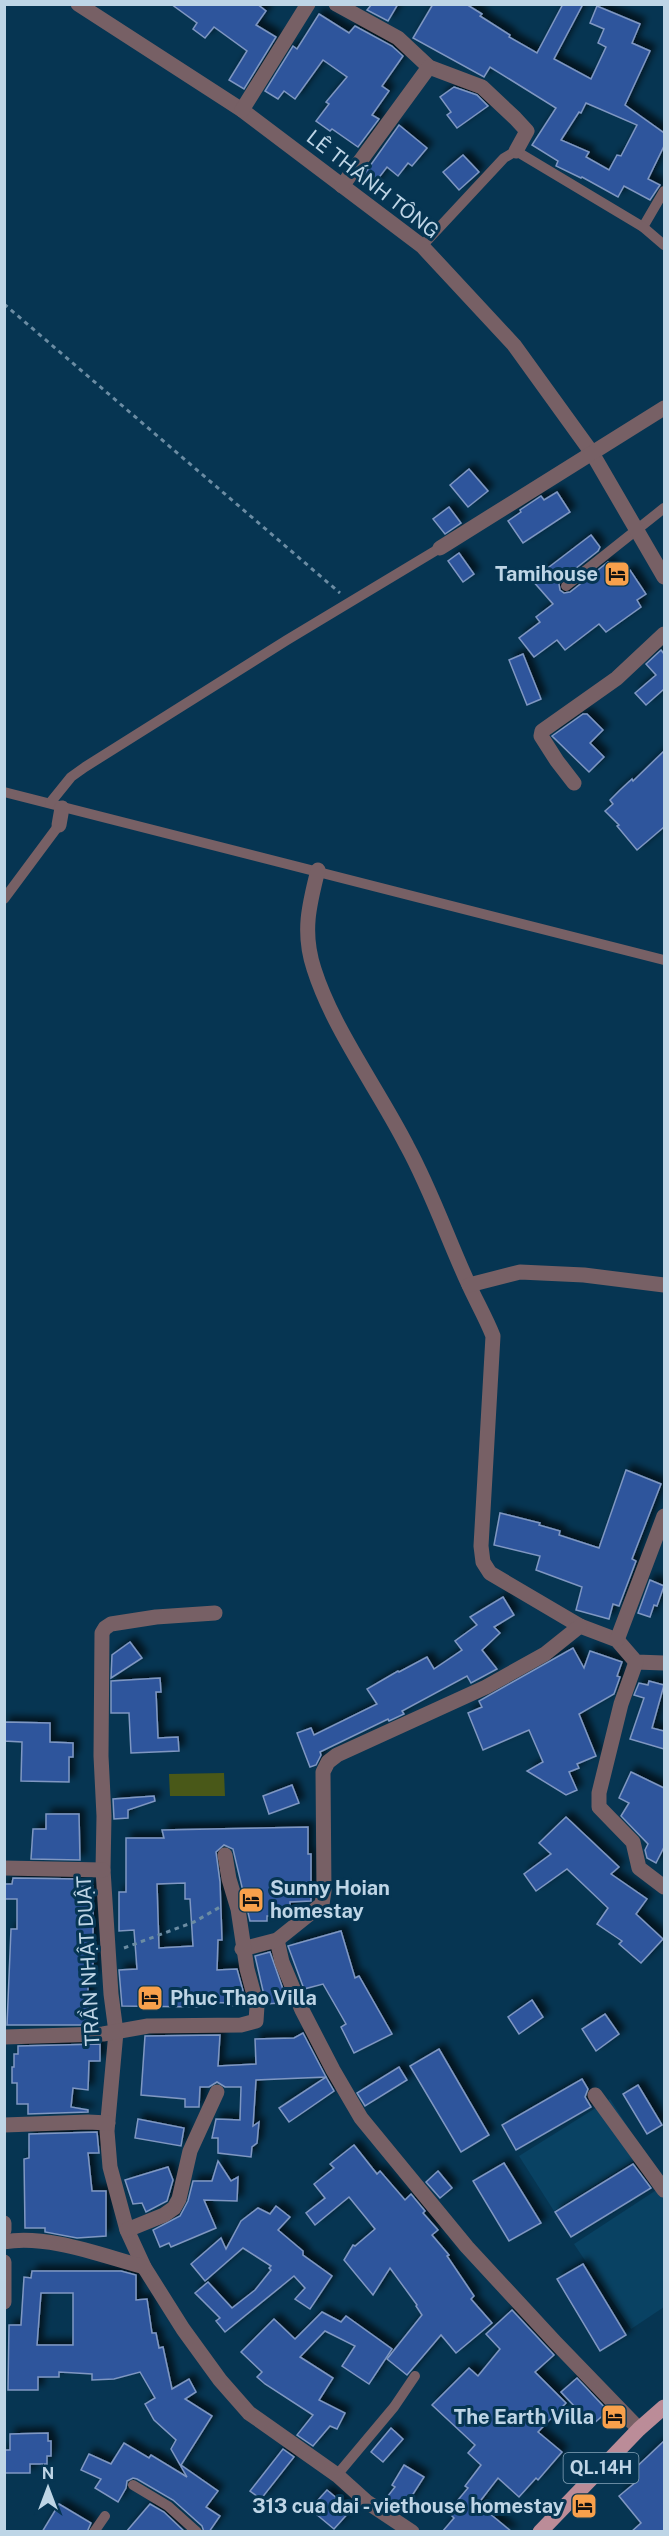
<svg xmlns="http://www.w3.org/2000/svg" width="669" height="2536" font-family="'Public Sans',sans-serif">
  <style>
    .built { fill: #094263 }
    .green { fill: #495818 }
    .building { fill: #2f559c; stroke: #7f97c2; stroke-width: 1.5; fill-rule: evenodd; filter: url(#shadow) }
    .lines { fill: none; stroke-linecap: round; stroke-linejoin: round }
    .path { stroke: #6b8ca3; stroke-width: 3; stroke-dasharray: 4.5 4.5; stroke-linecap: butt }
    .service { stroke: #776065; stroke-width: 10 }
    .minor { stroke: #776065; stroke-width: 15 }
    .primary { stroke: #bb8c98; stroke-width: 15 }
    .labels { text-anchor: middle; stroke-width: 6; stroke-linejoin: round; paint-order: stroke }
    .shield { fill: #063552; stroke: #87a5ba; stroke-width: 1.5 }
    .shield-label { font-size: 18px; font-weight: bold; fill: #bed5e6 }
    .street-label { font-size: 20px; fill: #bed5e6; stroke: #063552 }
    .poi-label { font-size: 20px; font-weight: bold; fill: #bed5e6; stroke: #063552; text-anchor: end }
  </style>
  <defs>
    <filter id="shadow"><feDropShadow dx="5.5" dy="-5.5" stdDeviation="3" flood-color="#0009"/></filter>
  </defs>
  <rect width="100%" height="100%" fill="#063552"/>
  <g class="built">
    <path d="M610,2099L645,2154L554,2211L519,2156Z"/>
    <path d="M664,2185V2307L631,2329L574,2244Z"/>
  </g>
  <path class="green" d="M224,1773L225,1796H170L169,1774Z"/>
  <g class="building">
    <path d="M171,4H257L266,11L256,25L276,37L244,89L229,80L247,51L214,27L205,38L193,29L197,23Z"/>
    <path d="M372,4H398L388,21L367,10Z"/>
    <path d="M433,4H466L482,14L480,16L510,35L509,37L537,53L563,4H583L554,59L591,79L606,47L598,43L604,29L590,23L597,6L640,24L632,43L650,51L625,105L664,133V146L648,179L660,185L650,200L624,186L618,197L582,177L581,178L556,166L558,161L532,145L556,108L490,67L484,77L413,38ZM586,103L637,125L621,156L617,155L609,170L586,157L589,152L561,140L579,112L581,113Z"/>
    <path d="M319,14L349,33L355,26L392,46L403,56L382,86L389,91L372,115L379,119L358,147L332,129L330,131L316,121L329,104L326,102L347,77L323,60L295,99L284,91L278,99L265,91L293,46L297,49Z"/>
    <path d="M454,87L477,95L488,106L457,128L447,115L451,112L440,97Z"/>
    <path d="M399,125L427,148L412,166L408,163L398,176L387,167L371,188L360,180Z"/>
    <path d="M463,155L479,172L459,190L443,172Z"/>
    <path d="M469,469L488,491L468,507L450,485Z"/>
    <path d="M557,492L570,512L523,543L508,521L521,512L520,510L541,496L544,500Z"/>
    <path d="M449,507L461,523L445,534L433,519Z"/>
    <path d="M591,535L600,547L598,551L561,580L559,584L560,590L564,593L570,592L608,562L621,577L630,570L646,594L637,600L641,607L606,632L599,624L565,650L557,640L534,657L519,638L540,622L536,617L553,604L532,580Z"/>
    <path d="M459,553L474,574L463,582L448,561Z"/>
    <path d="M661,650L664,654V689L646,705L635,693L656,675L646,664Z"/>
    <path d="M523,654L541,699L527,705L509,660Z"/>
    <path d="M583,714H587L603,730L590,743L604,757L589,772L552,736Z"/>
    <path d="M664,751V827L637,850L617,826L619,825L605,811L613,804L610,800L620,790L632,779L633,781Z"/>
    <path d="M626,1470L661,1484L632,1559L636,1561L619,1606L613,1604L609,1619L576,1610L582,1587L536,1570L540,1556L494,1545L500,1513L540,1523L539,1525L560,1531L559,1535L599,1548Z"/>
    <path d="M650,1580L664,1586L657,1606L654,1605L650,1617L638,1613Z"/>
    <path d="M503,1597L514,1615L494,1627L500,1633L482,1650L497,1669L471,1683L467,1676L402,1711L404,1714L389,1721L388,1719L320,1752L321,1755L316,1765L310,1767L297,1733L311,1728L314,1735L377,1704L367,1689L398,1671L399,1672L427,1657L434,1669L462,1650L455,1641L477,1625L470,1617Z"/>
    <path d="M130,1642L142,1658L111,1678L112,1655Z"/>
    <path d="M573,1648L584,1668L590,1651L622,1662L617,1676L620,1677L614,1694L579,1714L596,1756L577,1764L579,1768L569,1772L577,1790L566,1795L527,1771L543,1762L529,1730L483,1750L468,1713L482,1707L479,1701Z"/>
    <path d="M160,1678L161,1692H156L158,1738L178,1737L179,1751L131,1753L129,1713H111V1681Z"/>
    <path d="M649,1681L664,1685L652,1728L664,1731V1749L630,1739L644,1698L634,1695L639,1683L648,1685Z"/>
    <path d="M4,1722L50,1723V1742L73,1743V1757H69V1782L21,1781L22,1742L4,1741Z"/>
    <path d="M631,1772L664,1788V1847L656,1863L647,1858L645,1850L648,1844L621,1816L629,1803L619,1798Z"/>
    <path d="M292,1785L299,1803L269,1814L263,1796Z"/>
    <path d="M154,1796L155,1801L128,1810V1818L114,1819L113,1799Z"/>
    <path d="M46,1814H79L80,1860L31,1859L33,1829H46Z"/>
    <path d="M566,1817L619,1867L611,1874L647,1899L636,1914L663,1939L641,1963L619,1944L622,1941L597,1924L608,1908L567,1869L536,1891L524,1874L551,1854L539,1843Z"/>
    <path d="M308,1827V1854H311V1901L290,1902V1916H267V1921H250L233,1849L224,1845L216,1852L220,1882L222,1940H218L217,1970L237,1969L247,2005L229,2006V2003L200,2002V2007L122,2006L119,1970L137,1969L134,1930L119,1931V1892H126V1838H164L162,1830ZM185,1883V1899H190L193,1946L159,1948L157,1884Z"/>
    <path d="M13,1878L79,1879V1886H93V1977H88V2025H7L11,1929H17V1899H4V1884H12Z"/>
    <path d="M341,1931L355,1978L359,1976L392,2034L354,2053L341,2027L346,2024L323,1984L304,1989L288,1946Z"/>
    <path d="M270,1952L285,1995L277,1997L279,2003L266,2004L255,1956Z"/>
    <path d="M532,2000L543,2017L519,2034L508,2017Z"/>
    <path d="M605,2014L619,2034L596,2051L582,2029Z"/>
    <path d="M303,2033L326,2077L256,2080L253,2126L259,2122L257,2143L252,2147L251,2157L218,2153V2138H212L216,2119L240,2120L241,2087H225L217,2082L209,2087H200L199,2107H185V2099L141,2095L145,2036L220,2035L218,2066L256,2064L255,2039L294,2038Z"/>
    <path d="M100,2044V2061H89L88,2090L73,2088L71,2107L88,2110V2112L28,2114V2104H17V2083H12V2067H14V2054H18V2046Z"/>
    <path d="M439,2049L489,2135L461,2152L410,2066Z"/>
    <path d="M399,2067L407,2080L365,2106L357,2093Z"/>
    <path d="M326,2077L334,2091L289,2122L279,2108Z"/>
    <path d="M582,2079L588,2089L585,2097L591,2107L516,2150L502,2125Z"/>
    <path d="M638,2085L662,2125L647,2134L623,2094Z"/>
    <path d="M138,2119L184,2128L181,2146L135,2138Z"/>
    <path d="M97,2132L99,2153H88L92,2191H106V2236L77,2238L45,2232V2228H25L24,2159L29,2158V2134Z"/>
    <path d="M354,2145L377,2174L380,2171L405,2200L411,2194L425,2211L423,2213L438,2230L432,2235L449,2255L447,2256L474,2296L471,2299L492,2323L456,2353L441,2335L407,2375L387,2359L422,2315L416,2306L417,2305L390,2268L373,2295L344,2260L353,2245L355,2246L375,2229L349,2197L315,2225L306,2213L325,2198L314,2184L334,2168L330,2164Z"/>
    <path d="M218,2161L231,2181L238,2177L237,2201L204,2200L216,2228L171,2247L169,2243L160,2247L153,2230L180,2216L188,2201L193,2181H212Z"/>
    <path d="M504,2163L541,2223L509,2241L473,2181Z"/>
    <path d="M633,2164L651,2188L571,2237L555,2212Z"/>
    <path d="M168,2167L173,2180L167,2201L146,2212L142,2203L133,2204L125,2180Z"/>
    <path d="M438,2171L452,2188L440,2198L426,2182Z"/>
    <path d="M276,2206L290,2217L278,2230L303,2251V2255L332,2276L310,2309L295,2299L305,2288L294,2276L225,2332L216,2321L220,2318L195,2293L208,2282L232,2308L255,2290L271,2270L269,2268L271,2266L243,2248L205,2281L191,2264L221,2238L226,2249L241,2221L258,2208L270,2214Z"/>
    <path d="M583,2264L626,2335L600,2351L557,2279Z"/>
    <path d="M32,2271H121L136,2275V2300L147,2299L152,2333H156L159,2348L163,2347L172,2389L189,2379L196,2392L185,2399L212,2416L181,2465L218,2491L206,2507L220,2516L209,2532H204L202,2526L173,2500L137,2479L133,2478L127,2481L126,2488L118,2502L95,2488L101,2479L81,2470L89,2454L111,2464L124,2443L149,2458L151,2455L187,2477L171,2449L176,2440L154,2420L145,2404L155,2398L140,2372L114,2379L92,2380V2374L59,2372V2377H38V2390H8L9,2325H21L24,2277L31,2278ZM41,2293H73V2345H37Z"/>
    <path d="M512,2310L554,2355L535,2372L566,2403L538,2432L562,2452L538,2480L536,2478L519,2497L498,2478L478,2504L512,2532H442L454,2518L448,2512L468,2488L465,2486L481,2465L468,2453L475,2445L432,2405L469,2368L478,2376L500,2349L486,2334Z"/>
    <path d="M322,2312L341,2322L346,2316L392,2349L369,2384L342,2366L355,2346L325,2331L300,2357L333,2378L319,2400L345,2413L337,2429L330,2426L313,2446L297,2435L313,2415L265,2384L257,2377L262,2372L241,2352L274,2319L295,2339Z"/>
    <path d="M577,2378L608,2411L592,2425L561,2392Z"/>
    <path d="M391,2428L403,2439L383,2462L371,2452Z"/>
    <path d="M48,2433V2441H51V2456H47V2464H30V2473H4V2450H10V2434Z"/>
    <path d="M664,2441V2532H631L641,2523L619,2496L636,2482L629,2474Z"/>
    <path d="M283,2449L294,2457L261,2499L250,2491Z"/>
    <path d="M404,2465L424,2477L401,2513L384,2501L395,2487L392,2485Z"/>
    <path d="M327,2490L351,2510L334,2529L310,2509Z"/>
    <path d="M59,2504L91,2523L87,2532H42Z"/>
    <path d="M150,2504L164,2512L185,2532H126Z"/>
  </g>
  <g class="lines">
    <g class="path">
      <path d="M4,304L340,593"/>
      <path d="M124,1948L194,1922L220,1907"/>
    </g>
    <g class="service">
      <path d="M643,227L664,191"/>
      <path d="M422,246L504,158L516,151L643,227L664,245"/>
      <path d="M566,586L664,508"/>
      <path d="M4,792L664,960"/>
      <path d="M50,803L71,777L85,767L287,640L440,548"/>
      <path d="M4,899L59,825"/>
      <path d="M337,2475L394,2407L415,2376"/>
      <path d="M133,2485L168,2506L197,2532"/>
      <path d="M94,2532L105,2516"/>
    </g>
    <g class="minor">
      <path d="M78,4L242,110L422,246L514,345L592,453L664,577"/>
      <path d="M336,4L398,38L429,67L482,87L515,118L527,131L516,151"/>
      <path d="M242,110L308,4"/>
      <path d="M342,186L429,67"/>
      <path d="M440,548L664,408"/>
      <path d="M574,783L557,761L541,736L542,731L617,678L664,634"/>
      <path d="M59,825L62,808"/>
      <path d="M318,870C309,905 302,933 314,969C333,1029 378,1089 407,1146C431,1190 447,1237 468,1283C476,1301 486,1318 493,1336L481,1546L483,1562L490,1573L580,1626L617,1640L636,1662L664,1663"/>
      <path d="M469,1285L520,1272L584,1275L664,1285"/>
      <path d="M215,1613L156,1617L111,1624L105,1628L102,1633L101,1756L104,1816L103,1870L111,1994L116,2032L107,2131L110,2167L127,2230L144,2267L183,2329L220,2380L249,2413L337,2475L367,2502L412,2532"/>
      <path d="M617,1640L664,1516"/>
      <path d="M636,1662L621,1704L599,1793V1807L633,1842L639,1868L664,1887"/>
      <path d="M4,1868L103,1870"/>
      <path d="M277,1940L282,1962L302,2010L333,2070L361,2118L467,2247L555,2342L639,2429"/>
      <path d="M242,1949L277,1940L322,1904L324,1891L323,1772L328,1762L337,1755L486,1687L545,1654L580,1626"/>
      <path d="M4,2037L103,2034L148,2026L241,2025L256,2021L257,2006L247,1969L238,1909L229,1879L225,1855"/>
      <path d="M595,2095L664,2190"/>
      <path d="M4,2125L88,2122L108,2123"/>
      <path d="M4,2223V2230"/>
      <path d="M127,2230L164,2215L174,2208L179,2199L190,2151L217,2092"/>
      <path d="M4,2242C47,2234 103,2256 144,2267"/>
      <path d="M4,2262V2302"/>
    </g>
    <path class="primary" d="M540,2532L639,2429L664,2407"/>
  </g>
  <defs>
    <g id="hotel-square" transform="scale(1.35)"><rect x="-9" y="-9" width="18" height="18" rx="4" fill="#f8a04b" stroke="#063552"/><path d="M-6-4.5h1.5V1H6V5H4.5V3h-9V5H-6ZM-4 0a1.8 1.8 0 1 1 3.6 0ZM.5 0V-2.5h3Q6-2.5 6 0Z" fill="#111"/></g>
  </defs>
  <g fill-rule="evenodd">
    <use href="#hotel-square" x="617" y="574"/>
    <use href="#hotel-square" x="251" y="1900"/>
    <use href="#hotel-square" x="150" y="1998"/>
    <use href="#hotel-square" x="614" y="2417"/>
    <use href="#hotel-square" x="584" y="2506"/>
  </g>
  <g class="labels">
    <rect class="shield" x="563.5" y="2453" width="75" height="30" rx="4.5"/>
    <g class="shield-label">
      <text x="601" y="2474">QL.14H</text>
    </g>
    <g class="street-label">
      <text transform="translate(373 184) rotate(38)" y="7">LÊ THÁNH TÔNG</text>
      <text transform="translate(88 1961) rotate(-93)" y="7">TRẦN NHẬT DUẬT</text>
    </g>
    <g class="poi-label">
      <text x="598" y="581">Tamihouse</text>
      <text x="270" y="1895" text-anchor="start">Sunny Hoian<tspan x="270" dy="23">homestay</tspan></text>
      <text x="170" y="2005" text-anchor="start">Phuc Thao Villa</text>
      <text x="594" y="2424">The Earth Villa</text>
      <text x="564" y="2513">313 cua dai - viethouse homestay</text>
    </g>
  </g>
  <rect width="669" height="2536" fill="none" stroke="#bed5e6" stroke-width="12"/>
  <g transform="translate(48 2488)" stroke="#063552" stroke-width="4.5" paint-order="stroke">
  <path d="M0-4.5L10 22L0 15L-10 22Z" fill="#bed5e6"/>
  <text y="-9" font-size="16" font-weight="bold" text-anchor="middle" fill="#bed5e6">N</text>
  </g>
</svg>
